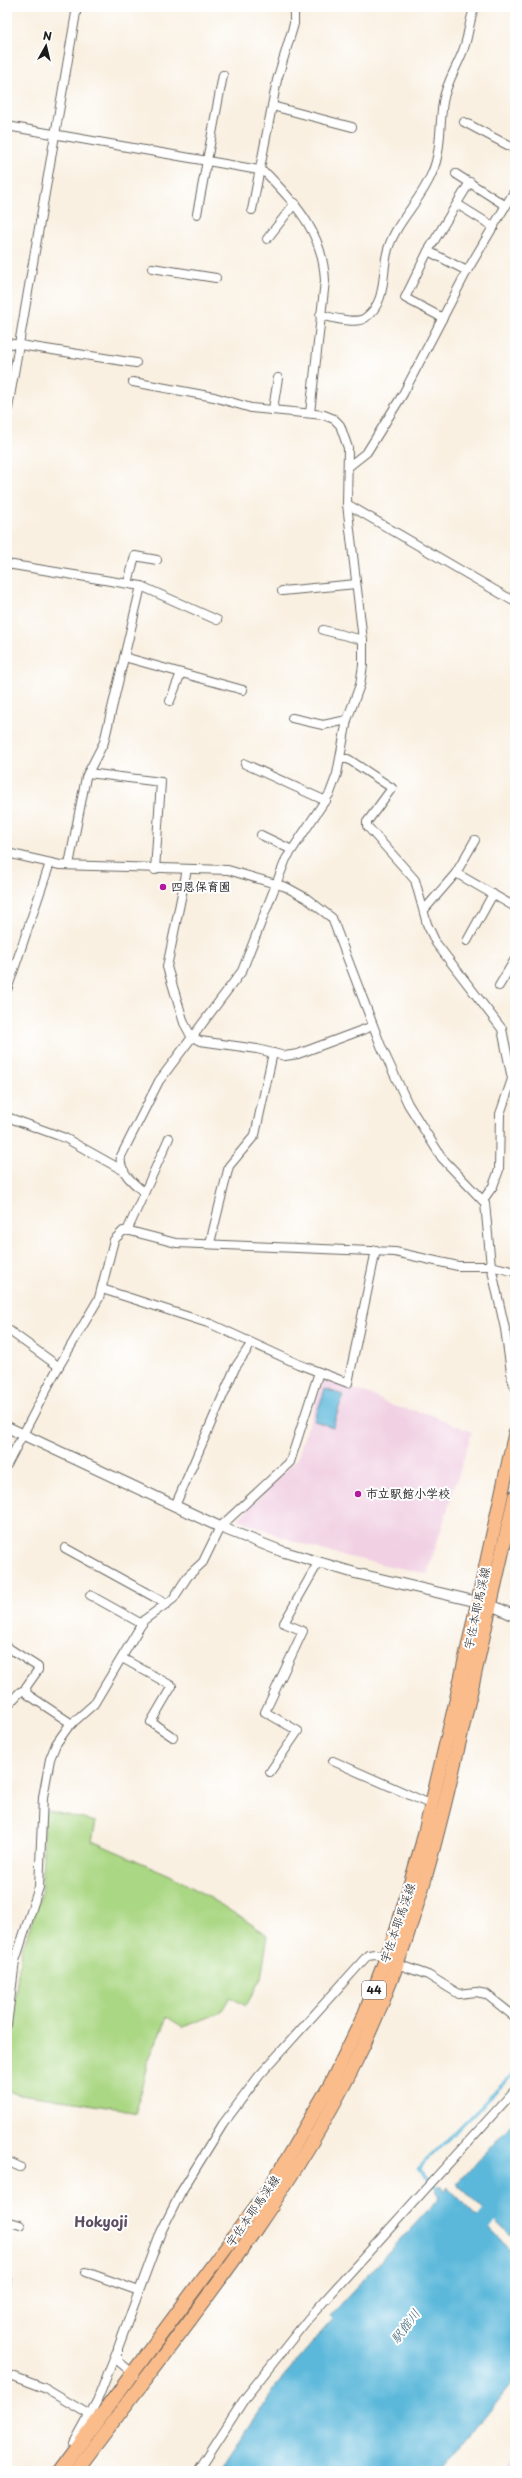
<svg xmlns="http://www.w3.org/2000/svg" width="522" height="2478" font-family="'Playpen Sans','Klee One',sans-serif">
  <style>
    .built { fill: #f1d0e3 }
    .park { fill: #aad783; stroke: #637a50 }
    .water { fill: #5cb8da; stroke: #3c6a7b }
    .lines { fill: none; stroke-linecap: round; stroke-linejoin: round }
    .stream { stroke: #5cb8da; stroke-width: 3 }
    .river { stroke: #5cb8da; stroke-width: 17 }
    .minor-casing { stroke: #696661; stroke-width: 10 }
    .tertiary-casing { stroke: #696661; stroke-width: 12 }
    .primary-casing { stroke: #696661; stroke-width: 15 }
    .minor { stroke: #fff; stroke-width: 8 }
    .tertiary { stroke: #fff; stroke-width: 10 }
    .primary { stroke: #fabc8b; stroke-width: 13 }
    .poi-dot { fill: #b5179e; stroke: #fff; stroke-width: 1.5 }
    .labels { text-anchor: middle; stroke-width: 4; stroke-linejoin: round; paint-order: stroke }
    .shield { fill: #fff; stroke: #606060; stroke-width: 1 }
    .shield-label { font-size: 11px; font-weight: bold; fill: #1c1c1c }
    .poi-label { font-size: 12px; font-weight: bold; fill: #1c1c1c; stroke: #fff; text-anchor: start }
    .street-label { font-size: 12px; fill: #1c1c1c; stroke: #fff }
    .water-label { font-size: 13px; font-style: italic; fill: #396271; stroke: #fff }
    .quarter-label { font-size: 14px; font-weight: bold; fill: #5c4d61; stroke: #fff }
  </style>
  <rect width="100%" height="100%" fill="#fff"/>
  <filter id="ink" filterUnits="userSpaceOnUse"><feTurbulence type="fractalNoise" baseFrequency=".025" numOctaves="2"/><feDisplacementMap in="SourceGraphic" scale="8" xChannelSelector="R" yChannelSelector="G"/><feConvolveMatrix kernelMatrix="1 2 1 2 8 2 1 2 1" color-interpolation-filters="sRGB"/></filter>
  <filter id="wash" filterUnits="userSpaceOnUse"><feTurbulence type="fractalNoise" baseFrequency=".012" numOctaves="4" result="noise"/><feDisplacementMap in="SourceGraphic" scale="16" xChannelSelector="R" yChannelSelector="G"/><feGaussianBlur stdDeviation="0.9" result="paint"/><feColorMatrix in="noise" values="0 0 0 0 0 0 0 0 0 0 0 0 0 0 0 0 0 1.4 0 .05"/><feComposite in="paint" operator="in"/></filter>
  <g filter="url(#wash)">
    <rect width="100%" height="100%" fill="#f9f0e1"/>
    <g class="built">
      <path d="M323,1380L370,1394L392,1406L429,1414L472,1432L427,1574L331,1553L285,1538L238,1519L297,1459Z"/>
      <path d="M515,2455V2471H501Z"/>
    </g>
    <path class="park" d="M45,1810L96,1822L92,1841L170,1875L209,1897L268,1935L261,1978L246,2006L230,1997L221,2012L183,2027L167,2017L147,2064L136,2113L121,2109L7,2092V2036L12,2017L21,1952L41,1895Z"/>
    <g class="water">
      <path d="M325,1389L343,1395L333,1427L314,1421Z"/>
      <path d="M515,2120V2239L457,2184Z"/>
      <path d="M440,2186L445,2190L448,2187L515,2254V2380L441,2471H219L283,2377L333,2319L330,2316L440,2197L436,2190Z"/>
    </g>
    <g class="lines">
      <path class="stream" d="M438,2188L418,2169L515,2072"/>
      <path class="river" d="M470,2242L515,2180"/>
    </g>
  </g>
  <g filter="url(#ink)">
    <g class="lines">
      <g class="minor-casing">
        <g id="minor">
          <path d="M272,106L352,127"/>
          <path d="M464,122L515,149"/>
          <path d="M7,126L259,170L267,174C298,207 323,233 325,281L310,413"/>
          <path d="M456,174L506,206"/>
          <path d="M457,204L494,227"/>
          <path d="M252,210L277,80L294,24V7"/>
          <path d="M197,214L223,75"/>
          <path d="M267,239L295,203"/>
          <path d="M428,251L467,271"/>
          <path d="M152,268L216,278"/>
          <path d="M320,315C332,317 355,325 365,318C388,302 381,273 388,249C397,220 421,201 432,173C442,150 439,126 443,102C446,82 458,66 464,48C469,34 469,20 475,7"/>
          <path d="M443,318L405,298L428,251L470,182"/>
          <path d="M7,343L136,363"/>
          <path d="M133,382L214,397L251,408L324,415L334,419L340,425L348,448L347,504L363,640V665L360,685L347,720L337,774L330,793L286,859L242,971L159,1081L121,1156C118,1171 134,1184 144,1192"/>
          <path d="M273,409L278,378"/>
          <path d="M7,414L77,7"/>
          <path d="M348,467L367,452L403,394L467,271L515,190"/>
          <path d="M347,504L515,602"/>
          <path d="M7,564L141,586L217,620"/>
          <path d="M128,583L135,556L157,560"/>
          <path d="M282,591L356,584"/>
          <path d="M323,630L363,640"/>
          <path d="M124,657L243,690"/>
          <path d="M170,701L181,673"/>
          <path d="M292,718L323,725L347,720"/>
          <path d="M340,759H348L392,788L367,822V826L415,880L427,924L436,943L502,1029L512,1079L500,1114L499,1170L493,1186L483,1200"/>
          <path d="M245,764L326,801"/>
          <path d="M88,773L161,782L155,870"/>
          <path d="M261,835L292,850"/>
          <path d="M7,853L60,865L228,870L286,887L306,898L332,918L381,1046L408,1104L442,1158L485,1203L491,1266L505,1329L512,1379L515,1387"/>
          <path d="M69,865L86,777L104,742L141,586"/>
          <path d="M187,869L167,967L184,1023L191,1036L200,1041L257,1049L285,1056L298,1054L373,1026"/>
          <path d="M456,873L515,907"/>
          <path d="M424,910L456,873L475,840"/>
          <path d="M467,941L493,894"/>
          <path d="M499,986L515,959"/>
          <path d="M7,990L50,863"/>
          <path d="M7,1117L65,1138L124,1171"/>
          <path d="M127,1231L169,1138"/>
          <path d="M210,1243L229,1166L255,1135L273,1053"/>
          <path d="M102,1289L211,1324L298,1364L348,1383L376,1250"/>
          <path d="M7,1329L58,1366"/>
          <path d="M7,1465L55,1373L99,1298L114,1240L123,1231H130L176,1243L395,1252L458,1266H491L515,1272"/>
          <path d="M175,1506L235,1368L251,1344"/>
          <path d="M65,1548L167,1604"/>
          <path d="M90,1595L142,1624"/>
          <path d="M7,1647L38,1667V1670L26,1687L27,1694L72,1724"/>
          <path d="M122,1658L172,1686L151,1722L173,1737"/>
          <path d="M7,1706L20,1692L25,1690"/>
          <path d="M333,1761L432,1805"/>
          <path d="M270,1772L298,1731L265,1712L303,1631L284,1623L318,1563"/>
          <path d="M397,1964L428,1975L459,1994L476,1992L486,1994L515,2017"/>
          <path d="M7,2025L15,1961L39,1887L43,1797L50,1759L56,1744L68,1727L94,1704L144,1620L173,1599L188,1576L203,1562L220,1527L290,1462L319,1372"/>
          <path d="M7,2161L20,2167"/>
          <path d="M7,2221L20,2225"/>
          <path d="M86,2272L139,2291"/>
          <path d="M7,2280L8,2281"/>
          <path d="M7,2374L44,2388L90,2415"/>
          <path d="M135,2375L118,2361V2348L161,2232L181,2192L223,2124L259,2076L368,1955L375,1954L387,1957"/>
          <path d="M74,2443L97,2401L116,2353"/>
          <path d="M198,2471L245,2398L308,2319L515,2090"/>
        </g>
      </g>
      <g class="tertiary-casing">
        <path id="tertiary" d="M7,1427L220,1527L281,1551L355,1573L491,1605L515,1616"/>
      </g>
      <g class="primary-casing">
        <g id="primary">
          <path d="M60,2471L269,2189L330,2085L365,2013L396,1932L422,1844L456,1701L515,1433"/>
          <path d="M76,2471C173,2340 280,2213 353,2067C407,1960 436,1846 462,1730C480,1652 498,1574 515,1496"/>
        </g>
      </g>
      <use href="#minor" class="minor"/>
      <use href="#tertiary" class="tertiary"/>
      <use href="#primary" class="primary"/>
    </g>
  </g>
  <g class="poi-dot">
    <circle cx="163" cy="887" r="4"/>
    <circle cx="358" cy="1494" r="4"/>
  </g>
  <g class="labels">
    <rect class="shield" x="362" y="1981" width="24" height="18" rx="3"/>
    <g class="shield-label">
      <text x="374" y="1994">44</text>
    </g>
    <g class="poi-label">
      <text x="171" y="891">四恩保育園</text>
      <text x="366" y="1498">市立駅館小学校</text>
    </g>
    <g class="street-label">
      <text transform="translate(477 1608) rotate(-78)" y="4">宇佐本耶馬渓線</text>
      <text transform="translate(398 1923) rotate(-71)" y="4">宇佐本耶馬渓線</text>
      <text transform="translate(253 2211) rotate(-55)" y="4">宇佐本耶馬渓線</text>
    </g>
    <g class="water-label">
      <text transform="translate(405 2326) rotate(-53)" y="5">駅館川</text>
    </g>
    <g class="quarter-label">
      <text x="101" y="2227">Hokyoji</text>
    </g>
  </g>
  <rect width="522" height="2478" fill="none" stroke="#fff" stroke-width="24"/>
  <g transform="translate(46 46) rotate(8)" stroke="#ffffff" stroke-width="3" paint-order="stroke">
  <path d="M0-3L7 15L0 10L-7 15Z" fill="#1c1c1c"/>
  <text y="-6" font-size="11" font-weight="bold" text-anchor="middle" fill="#1c1c1c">N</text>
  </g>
</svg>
